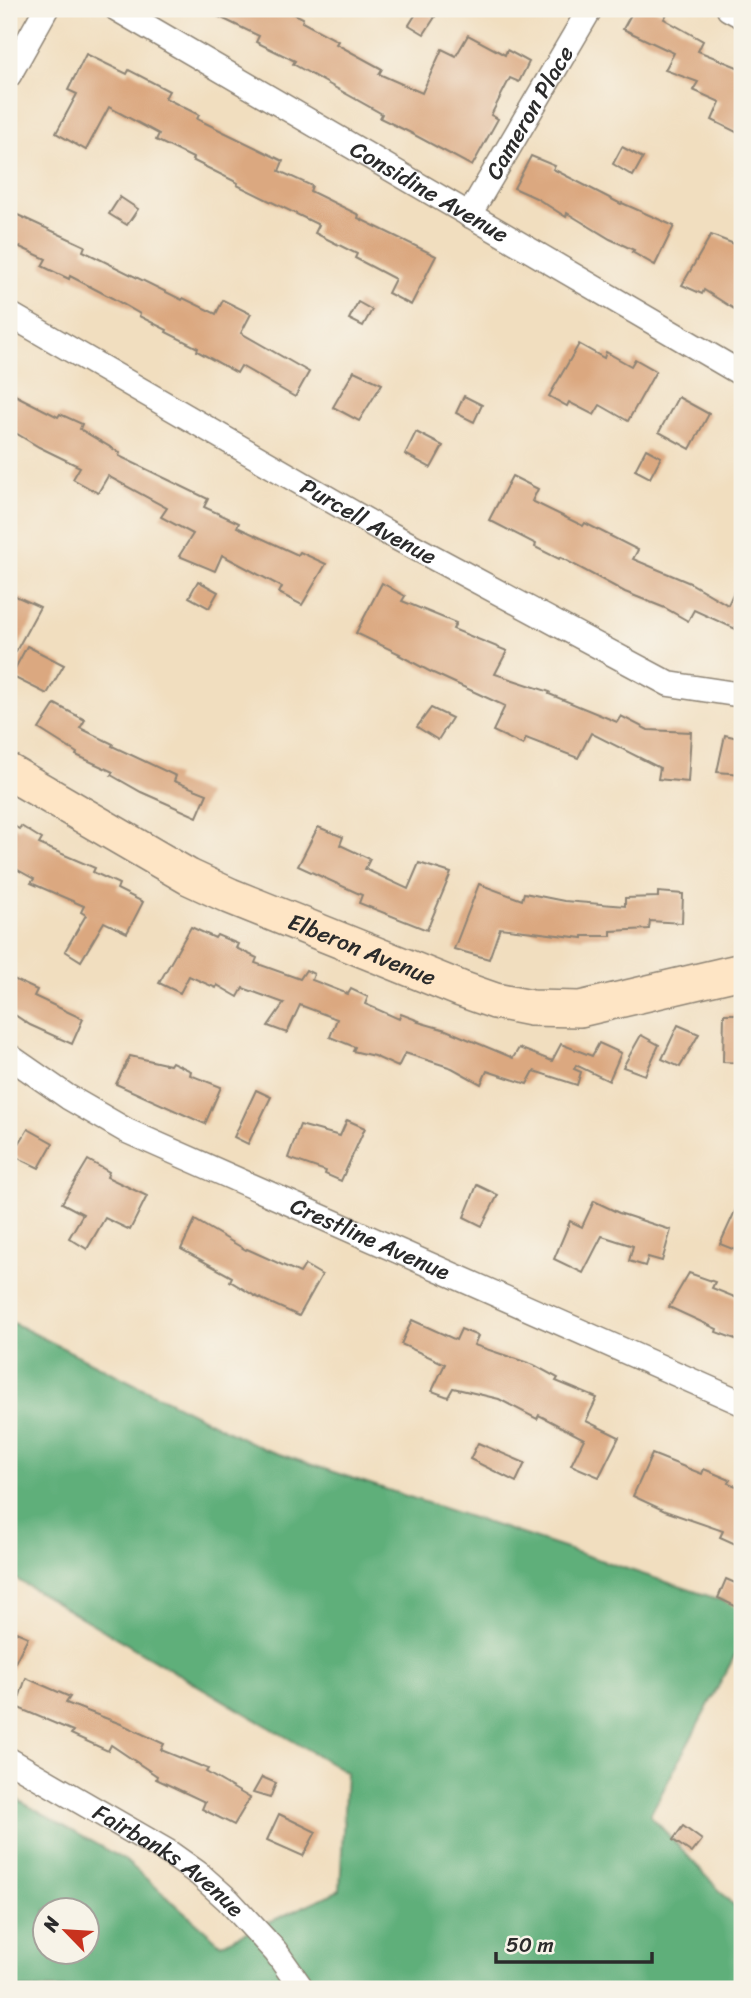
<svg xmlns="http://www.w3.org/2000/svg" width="751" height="1998" font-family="Sriracha,sans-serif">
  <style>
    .forest { fill: #5faf7a; stroke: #456d52; stroke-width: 2; fill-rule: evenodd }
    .building { fill: #dba880 }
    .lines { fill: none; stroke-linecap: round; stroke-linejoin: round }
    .street-casing { stroke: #8e8475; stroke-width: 27 }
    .secondary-casing { stroke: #8e8475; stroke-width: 38 }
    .street { stroke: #fff; stroke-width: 24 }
    .secondary { stroke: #fee5c5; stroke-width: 35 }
    .labels { text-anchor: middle; stroke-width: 5; stroke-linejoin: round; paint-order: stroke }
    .street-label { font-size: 23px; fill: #2b2b2b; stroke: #f7f3e8 }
  </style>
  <rect width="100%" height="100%" fill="#f7f3e8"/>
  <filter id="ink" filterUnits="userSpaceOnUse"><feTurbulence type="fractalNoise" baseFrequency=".0143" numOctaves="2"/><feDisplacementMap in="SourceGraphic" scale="14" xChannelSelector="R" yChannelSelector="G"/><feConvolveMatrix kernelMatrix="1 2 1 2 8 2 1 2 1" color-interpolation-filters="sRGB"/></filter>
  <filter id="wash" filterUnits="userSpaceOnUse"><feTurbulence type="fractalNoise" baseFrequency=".00686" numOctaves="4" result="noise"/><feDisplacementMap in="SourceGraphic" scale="28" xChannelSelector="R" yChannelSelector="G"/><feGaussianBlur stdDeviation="1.57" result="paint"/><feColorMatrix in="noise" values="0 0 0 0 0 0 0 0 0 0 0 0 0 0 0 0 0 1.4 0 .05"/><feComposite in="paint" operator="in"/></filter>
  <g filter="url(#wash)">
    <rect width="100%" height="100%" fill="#f1debf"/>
    <path class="forest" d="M9,1321L264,1449L742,1607V1642L650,1815L742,1915V1989H9V1795L126,1861L221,1944L340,1890L346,1772L9,1575ZM46,1910H88V1952H46Z"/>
    <g id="blocks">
      <g class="building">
        <path d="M203,9H284L303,18L302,22L338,41L336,44L382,69L379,74L422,93L442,49L456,56L468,35L505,55L507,50L529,62L519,82L510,78L491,115L498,119L472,166L409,132L380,118L382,114L293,64L295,61L256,42L259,36Z"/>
        <path d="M419,9L435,17L424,34L409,25Z"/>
        <path d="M634,9H654L667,14L664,19L703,41L698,51L742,69V135L712,120L720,102L693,90L698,82L665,70L674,53L623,29Z"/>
        <path d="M86,54L127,74L129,70L169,91L165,98L199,115L197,119L283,161L279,171L312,186L310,191L359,215L358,218L436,256L411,305L388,293L395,279L355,258L357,254L315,233L319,225L237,185L238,183L192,160L193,158L156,140L159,134L109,107L86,150L56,133L77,94L68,90Z"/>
        <path d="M622,147L643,158L633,176L613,164Z"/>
        <path d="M531,156L555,166L553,169L621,204L622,203L674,226L655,265L632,252L634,250L610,239L567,213L566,217L536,198L514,188Z"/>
        <path d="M120,197L138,209L127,225L109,214Z"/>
        <path d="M9,211L85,246L83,251L182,300L183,298L216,314L223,300L251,314L241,333L309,372L295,397L241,366L237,373L197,351L198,348L166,332L167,330L139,316L140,314L112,298L70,276L69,279L42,266L46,259L9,242Z"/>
        <path d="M711,235L742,247V314L704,290L702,294L682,285Z"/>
        <path d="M358,302L372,310L363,326L349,319Z"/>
        <path d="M579,344L604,358L606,352L631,366L635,359L656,371L628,421L600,405L594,415L569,402L567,406L549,396Z"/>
        <path d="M354,371L382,384L359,421L333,407Z"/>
        <path d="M9,392L58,417L60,414L82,424L80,429L120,453L119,456L208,499L204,507L239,523L237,527L298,555L300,552L326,564L302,605L279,593L282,587L222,555L215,571L179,556L193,534L161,517L167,508L108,476L98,493L73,479L80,467L39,447L9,429Z"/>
        <path d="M464,396L482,405L474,422L456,413Z"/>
        <path d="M678,397L709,414L690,449L659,432Z"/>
        <path d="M416,432L443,446L431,468L405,454Z"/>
        <path d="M646,449L661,457L650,478L635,470Z"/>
        <path d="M512,476L538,489L532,501L583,526L585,523L638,550L633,559L690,583L728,605L742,574V632L694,610L688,621L665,608L625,592L560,557L559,559L535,547L536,544L489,520Z"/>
        <path d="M198,581L218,592L209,608L189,597Z"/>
        <path d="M382,583L405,596L402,601L456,623L453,629L507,651L495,674L550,692L549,694L617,722L621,716L648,730L691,732L688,782L658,779L660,768L591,733L578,758L526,738L523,745L493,731L505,706L431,672L399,655L400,654L356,633Z"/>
        <path d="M9,593L40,607L9,664Z"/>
        <path d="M27,646L64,665L47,694L11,676Z"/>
        <path d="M55,704L85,720L80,728L113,744L112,746L176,776L174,781L207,794L197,817L141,792L111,775L113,772L76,755L77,753L39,729Z"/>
        <path d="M431,708L452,718L438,740L417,727Z"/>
        <path d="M725,735L742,739V774L717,772Z"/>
        <path d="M9,823L19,829L21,826L42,839L39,844L95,868L93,872L119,884L117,889L143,902L127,933L104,922L81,961L65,951L86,915L81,912L84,906L31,883L34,879L9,865Z"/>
        <path d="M318,827L343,837L340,845L370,859L365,869L408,889L419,863L451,873L427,930L359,903L362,895L298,866Z"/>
        <path d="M479,884L522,900L524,893L564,901L625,906V898L658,897V892L683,894L682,923L650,921L649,929L611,931V936H583V938L500,928L489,959L454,949Z"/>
        <path d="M191,927L215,938L217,935L238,944L236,948L257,958L255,963L300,979L306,970L314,974L312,980L348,994L351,989L368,997L365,1004L399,1019L401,1014L419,1021L418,1022L446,1030L513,1058L519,1048L552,1061L561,1044L592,1056L599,1043L621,1053L609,1081L576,1065L574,1069L581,1072L577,1085L534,1071L527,1084L487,1071L481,1084L452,1068L405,1053L398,1067L374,1056L353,1051L355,1047L330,1037L337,1019L300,1005L287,1033L268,1026L284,1003L243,988L238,997L217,985L216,988L189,976L180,993L159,983Z"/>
        <path d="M9,977L37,990L34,996L83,1019L72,1044L30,1025L9,1011Z"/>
        <path d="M724,1014H742V1063L723,1062Z"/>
        <path d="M678,1025L699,1034L680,1067L662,1059Z"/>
        <path d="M641,1035L659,1045L645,1075L623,1067Z"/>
        <path d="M130,1056L170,1065L172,1062L191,1071L190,1075L221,1087L205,1124L116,1084Z"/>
        <path d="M256,1090L271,1097L248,1144L234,1137Z"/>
        <path d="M347,1120L365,1128L341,1181L325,1174L326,1171L288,1158L300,1125L340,1136Z"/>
        <path d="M28,1129L53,1143L39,1168L12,1155Z"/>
        <path d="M88,1160L109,1172L107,1177L147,1196L130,1230L105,1218L87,1249L69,1238L83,1214L62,1203Z"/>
        <path d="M477,1185L498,1195L482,1226L464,1217Z"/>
        <path d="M742,1196V1234L735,1250L720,1244Z"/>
        <path d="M594,1201L619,1213L671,1230L662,1261L648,1257L645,1266L629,1261L633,1246L602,1236L583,1273L554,1259L570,1221L582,1227Z"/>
        <path d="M195,1220L246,1250L247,1249L300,1273L305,1265L322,1275L299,1316L255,1296L230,1281L232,1277L181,1249Z"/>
        <path d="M689,1273L715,1282L712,1288L742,1300V1330L738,1340L716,1332L717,1329L669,1307Z"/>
        <path d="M412,1320L456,1340L461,1329L478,1336L474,1345L534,1365L558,1378L556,1381L597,1398L586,1421L619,1437L599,1477L571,1465L584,1439L539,1415L537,1419L499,1399L453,1388L448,1397L432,1391L445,1364L401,1344Z"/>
        <path d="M478,1443L525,1463L516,1482L470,1459Z"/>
        <path d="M652,1454L702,1474L704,1469L730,1480L728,1483L742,1488V1547L720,1537L723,1531L665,1511L633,1496Z"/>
        <path d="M726,1579L742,1586V1596L737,1607L718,1598Z"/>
        <path d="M9,1629L28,1637L9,1674Z"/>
        <path d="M26,1678L70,1697L66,1703L121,1724L164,1744L161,1750L208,1769L206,1772L250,1798L234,1825L202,1809L205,1802L156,1779L157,1776L111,1745L108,1751L71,1734L73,1731L16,1707Z"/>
        <path d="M262,1777L276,1783L270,1798L253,1793Z"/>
        <path d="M279,1814L316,1832L303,1856L267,1840Z"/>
        <path d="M683,1826L702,1840L692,1853L673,1840Z"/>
      </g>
    </g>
  </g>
  <g filter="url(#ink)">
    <use href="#blocks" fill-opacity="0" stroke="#8e8475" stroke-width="2"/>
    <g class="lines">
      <g class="street-casing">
        <g id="street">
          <path id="s1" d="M117,9L742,374"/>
          <path d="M729,9L742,16"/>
          <path d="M9,75L46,9"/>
          <path id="s2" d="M469,215L590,9"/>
          <path id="s3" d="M9,314L386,532L669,684L742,695"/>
          <path id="s4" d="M9,1056L68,1097L127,1131L742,1403"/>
          <path id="s5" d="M9,1760L168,1852L199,1874L228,1900L276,1952L302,1989"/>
        </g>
      </g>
      <g class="secondary-casing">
        <g id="secondary">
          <path id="s6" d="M9,772L189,877L230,896L461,989L495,1001L531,1008L580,1009L742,971"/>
        </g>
      </g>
      <use href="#street" class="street"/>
      <use href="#secondary" class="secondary"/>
    </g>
  </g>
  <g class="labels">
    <g class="street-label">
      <text dy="8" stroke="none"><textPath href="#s2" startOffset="119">Cameron Place</textPath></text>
      <text dy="8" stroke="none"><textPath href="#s1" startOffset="362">Considine Avenue</textPath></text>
      <text dy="8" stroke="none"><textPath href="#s3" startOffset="415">Purcell Avenue</textPath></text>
      <text dy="8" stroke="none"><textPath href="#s6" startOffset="396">Elberon Avenue</textPath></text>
      <text dy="8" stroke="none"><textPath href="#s4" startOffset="406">Crestline Avenue</textPath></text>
      <text dy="8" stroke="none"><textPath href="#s5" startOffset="189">Fairbanks Avenue</textPath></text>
    </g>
  </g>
  <rect width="751" height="1998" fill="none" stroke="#f7f3e8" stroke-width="35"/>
  <g transform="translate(66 1931) rotate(295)"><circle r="33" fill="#f7f3e8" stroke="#a5a39c" stroke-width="2"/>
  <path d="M0-5L12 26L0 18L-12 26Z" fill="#c8321e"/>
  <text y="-10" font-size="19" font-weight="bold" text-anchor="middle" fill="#2b2b2b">N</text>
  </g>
  <path d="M496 1952v10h156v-10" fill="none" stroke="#2b2b2b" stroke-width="3.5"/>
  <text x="506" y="1952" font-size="21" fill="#2b2b2b" stroke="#f7f3e8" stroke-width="5" paint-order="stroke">50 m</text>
</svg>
